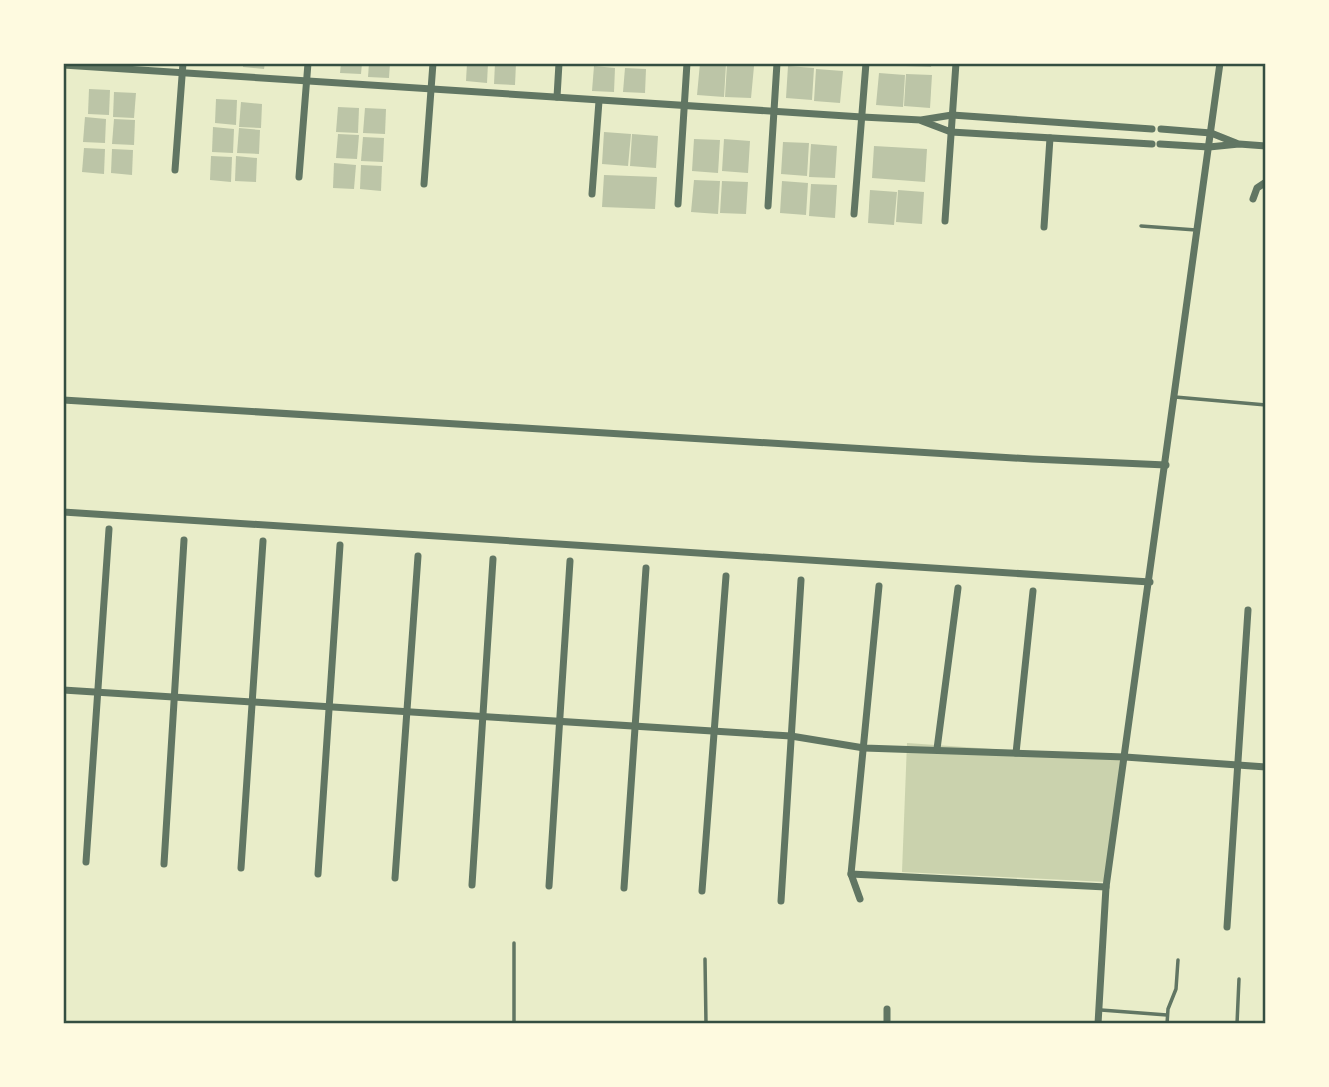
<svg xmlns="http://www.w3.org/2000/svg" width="1329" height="1087" font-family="Lato,sans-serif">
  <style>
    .green { fill: #cad2ad }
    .building { fill: #bcc5a7 }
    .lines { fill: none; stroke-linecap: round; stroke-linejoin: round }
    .service { stroke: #617663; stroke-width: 3.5 }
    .minor { stroke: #617663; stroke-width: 7 }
    .neatline { fill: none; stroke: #344e41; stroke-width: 2.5 }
  </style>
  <rect width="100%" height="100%" fill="#e9edc9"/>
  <path class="green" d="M907,743L1121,758L1106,882L902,872Z"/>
  <g class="building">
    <path d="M243,63H265L264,69L243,67Z"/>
    <path d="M341,63H362L361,74L340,73Z"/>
    <path d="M369,63H390L389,78L368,77Z"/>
    <path d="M467,63H488L487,83L466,81Z"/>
    <path d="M495,63H516L515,85L494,84Z"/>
    <path d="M700,63L726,64L724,97L697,95Z"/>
    <path d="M906,63H932L931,67L905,66Z"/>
    <path d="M727,64L754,66L751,98L725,97Z"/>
    <path d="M594,66L615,68L614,92L592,91Z"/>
    <path d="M788,66L814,68L812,100L786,98Z"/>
    <path d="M625,68L646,69L645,93L623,92Z"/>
    <path d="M816,69L843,71L840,103L814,101Z"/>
    <path d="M879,73L905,75L903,107L876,105Z"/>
    <path d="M906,74L932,75L930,108L904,106Z"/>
    <path d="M89,89L110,90L109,115L88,114Z"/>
    <path d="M114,92L136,93L134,118L113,117Z"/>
    <path d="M216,99L237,100L236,125L215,123Z"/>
    <path d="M241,102L262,104L261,128L239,127Z"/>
    <path d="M338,107L359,108L358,133L336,132Z"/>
    <path d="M365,108L386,109L385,134L363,133Z"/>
    <path d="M85,117L106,119L105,143L83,142Z"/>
    <path d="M114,119L135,120L134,145L112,144Z"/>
    <path d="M213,127L234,129L233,153L212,152Z"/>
    <path d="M239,128L260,130L259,154L237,153Z"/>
    <path d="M604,132L631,134L628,166L602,164Z"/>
    <path d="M338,134L359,135L357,159L336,158Z"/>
    <path d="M632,134L658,136L656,168L630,166Z"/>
    <path d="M363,137L384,138L383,162L361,161Z"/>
    <path d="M694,139L720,140L718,173L692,171Z"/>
    <path d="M724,139L750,141L748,173L722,171Z"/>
    <path d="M783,142L809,143L807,176L781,174Z"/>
    <path d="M811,144L837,146L835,178L809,177Z"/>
    <path d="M874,146L927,149L925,182L872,178Z"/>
    <path d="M84,148L105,149L104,174L82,172Z"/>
    <path d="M112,149L133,150L132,175L111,173Z"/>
    <path d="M211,156L232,157L231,182L210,180Z"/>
    <path d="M236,156L257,158L256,182L235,181Z"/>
    <path d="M334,163L356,165L354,189L333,188Z"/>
    <path d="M361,165L382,166L381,191L360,189Z"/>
    <path d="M604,175L657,177L655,209L602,207Z"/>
    <path d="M694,180L720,181L718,214L691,212Z"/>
    <path d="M722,181L748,182L746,214L720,213Z"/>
    <path d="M782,181L808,183L806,215L780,213Z"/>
    <path d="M811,184L837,185L835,218L809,216Z"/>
    <path d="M870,190L897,192L894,225L868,223Z"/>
    <path d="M898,190L924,192L922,224L896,222Z"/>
  </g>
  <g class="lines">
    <g class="service">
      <path d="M1141,226L1196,230"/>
      <path d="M1175,397L1266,405"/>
      <path d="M514,943V1024"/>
      <path d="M705,959L706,1024"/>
      <path d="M1101,1010L1167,1015"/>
      <path d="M1167,1024L1168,1009L1176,989L1178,960"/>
      <path d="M1237,1024L1239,979"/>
    </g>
    <g class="minor">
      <path d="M63,65L862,117L921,120L952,115L1152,129"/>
      <path d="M557,97L559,63"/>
      <path d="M922,121L951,132L1152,144"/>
      <path d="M1161,129L1211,133L1236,143"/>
      <path d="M1160,144L1209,147L1239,144L1266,146"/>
      <path d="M175,170L183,63"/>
      <path d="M299,177L308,63"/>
      <path d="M424,184L433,63"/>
      <path d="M592,194L599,101"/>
      <path d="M1253,199L1257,188L1266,182"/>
      <path d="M678,204L687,63"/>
      <path d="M768,206L777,63"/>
      <path d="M854,214L866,63"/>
      <path d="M945,221L956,63"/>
      <path d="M1044,227L1050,138"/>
      <path d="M63,400L1032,459L1166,465"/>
      <path d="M63,512L1150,582"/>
      <path d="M63,690L791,736L864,748L1125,757L1266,767"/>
      <path d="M937,749L958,588"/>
      <path d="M1016,753L1033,591"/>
      <path d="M86,862L109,529"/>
      <path d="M164,864L184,540"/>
      <path d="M241,868L263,541"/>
      <path d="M318,874L340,545"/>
      <path d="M851,874L1106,887"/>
      <path d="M395,878L418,556"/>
      <path d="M472,885L493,559"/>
      <path d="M549,886L570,561"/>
      <path d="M624,888L646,568"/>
      <path d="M702,891L726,576"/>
      <path d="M860,899L851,874L879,586"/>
      <path d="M781,901L801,580"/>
      <path d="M1227,927L1248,610"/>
      <path d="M887,1024V1009"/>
      <path d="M1098,1024L1106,887L1220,63"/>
    </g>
  </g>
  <rect width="1329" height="1087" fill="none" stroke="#fefae0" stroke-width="130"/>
  <rect x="65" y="65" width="1199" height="957" class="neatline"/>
</svg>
